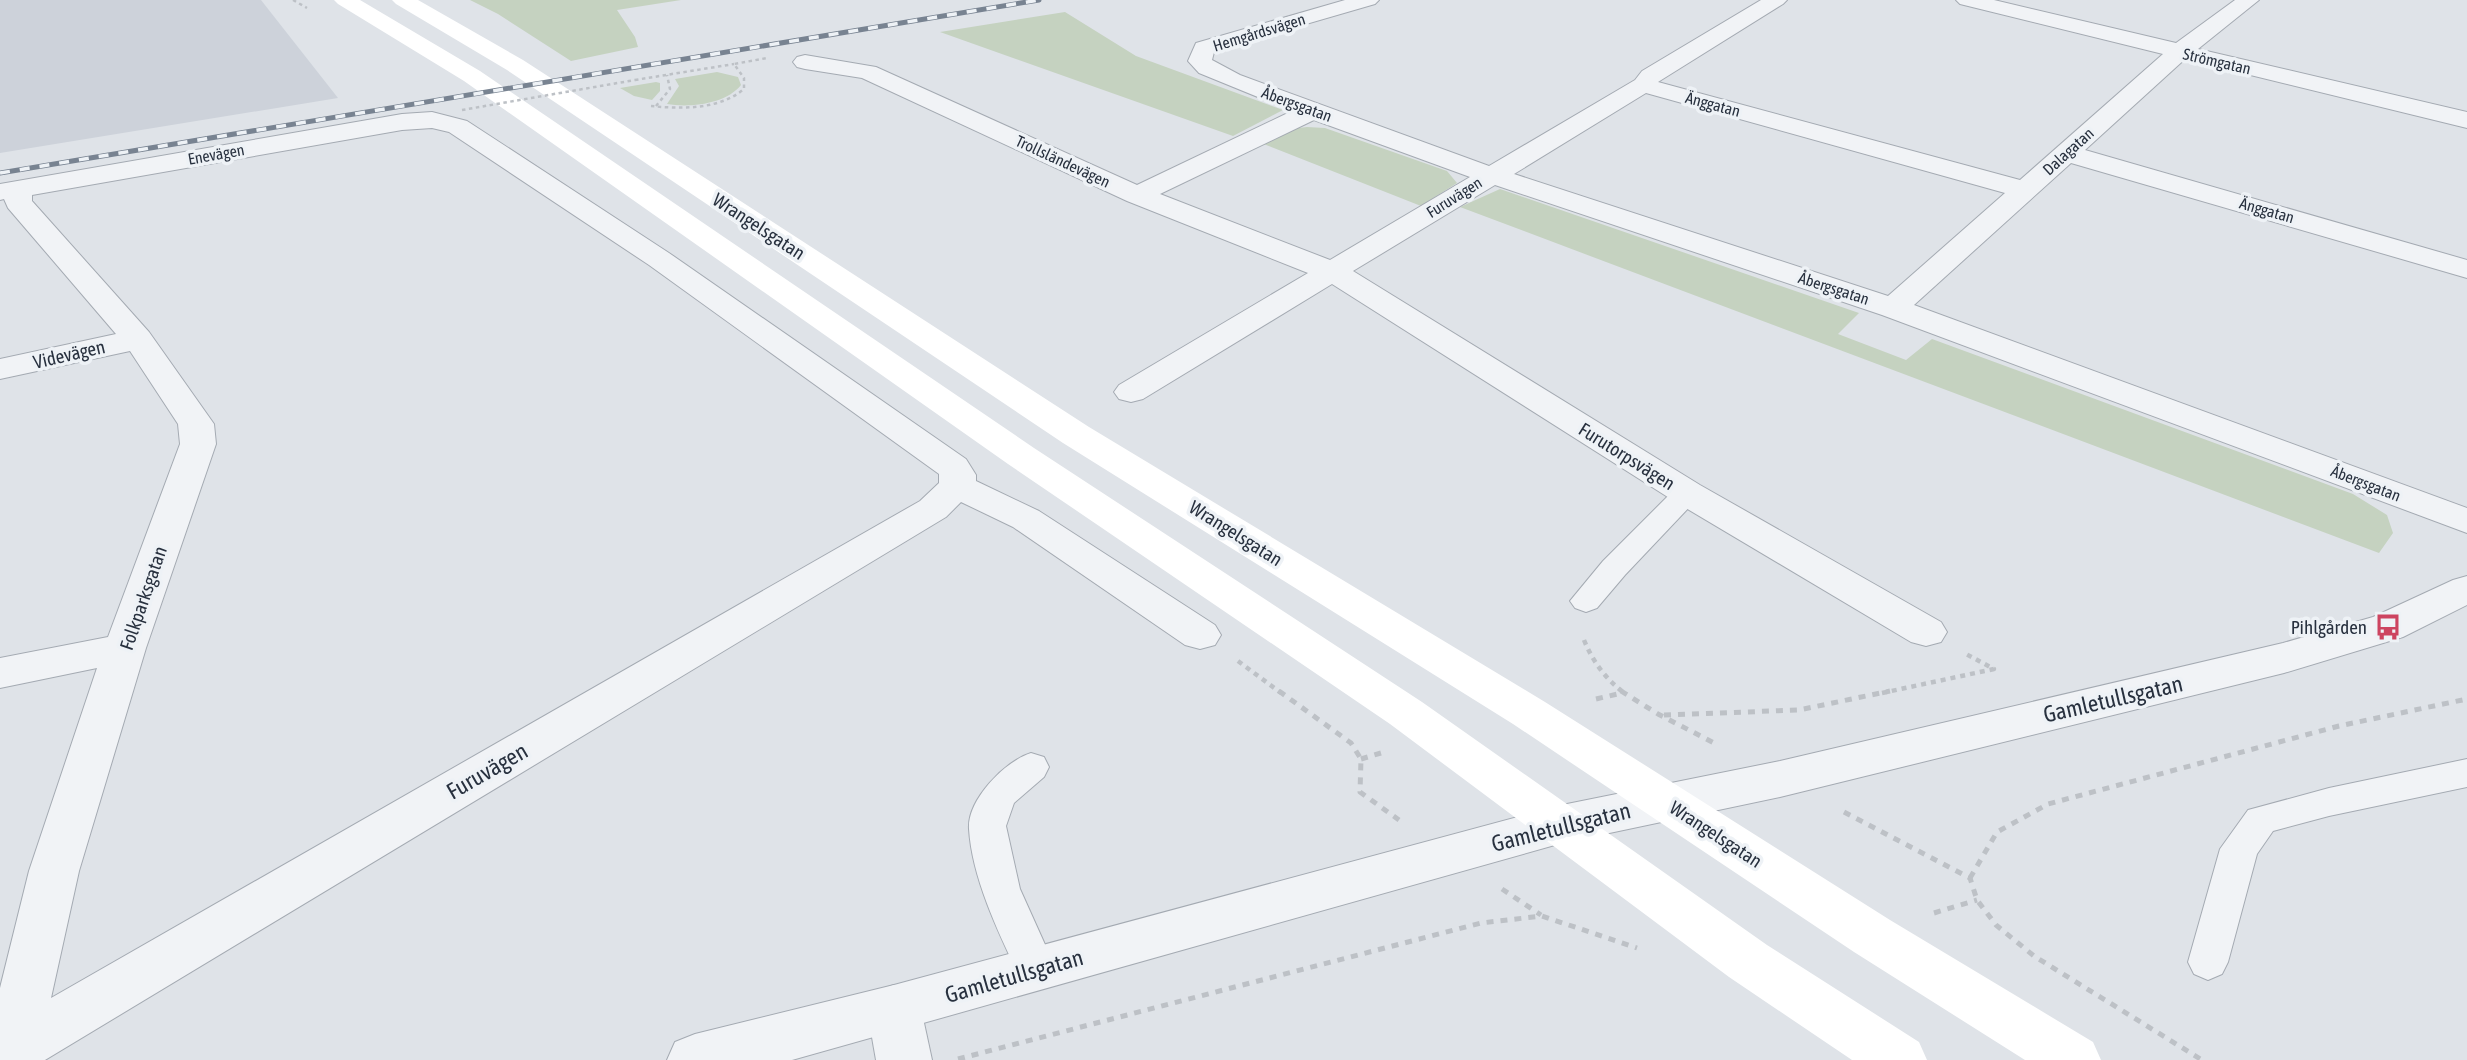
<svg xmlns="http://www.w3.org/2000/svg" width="2467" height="1060" font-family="'Asap Condensed',sans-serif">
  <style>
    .built { fill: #cdd2da }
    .green { fill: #c5d2c0 }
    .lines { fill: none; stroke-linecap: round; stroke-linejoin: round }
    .service-casing { stroke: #a4aab2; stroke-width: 2 }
    .minor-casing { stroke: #a4aab2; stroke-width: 2 }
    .tertiary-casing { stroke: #a4aab2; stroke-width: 2 }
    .path-far2 { stroke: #bdc1c6; stroke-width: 2.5; stroke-dasharray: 3.5 3.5; stroke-linecap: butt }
    .path-far1 { stroke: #bdc1c6; stroke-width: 4.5; stroke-dasharray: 5 5; stroke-linecap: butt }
    .path { stroke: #bdc1c6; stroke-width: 5; stroke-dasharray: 7 7; stroke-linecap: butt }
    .service { fill: #f1f3f6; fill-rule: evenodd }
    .minor { fill: #f1f3f6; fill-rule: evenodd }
    .tertiary { fill: #f1f3f6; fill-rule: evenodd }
    .secondary { fill: #fff; fill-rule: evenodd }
    .rail-casing { stroke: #788391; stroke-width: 5 }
    .rail { stroke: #eef2f6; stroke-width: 3.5; stroke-dasharray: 10; stroke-linecap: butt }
    .path-bridge { stroke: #bdc1c6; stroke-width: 2.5; stroke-dasharray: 3.5 3.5; stroke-linecap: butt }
    .labels { text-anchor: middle; stroke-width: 7; stroke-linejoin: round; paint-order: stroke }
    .far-street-label { font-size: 16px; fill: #28313f; stroke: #eef2f6 }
    .street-label { font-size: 19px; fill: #28313f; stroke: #eef2f6 }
    .poi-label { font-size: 19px; fill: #28313f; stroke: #eef2f6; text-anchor: end }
    .near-street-label { font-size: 23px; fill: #28313f; stroke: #eef2f6 }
  </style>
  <rect width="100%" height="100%" fill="#dfe3e8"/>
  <path class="built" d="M0,0H261L338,98L0,153Z"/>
  <g class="green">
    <path d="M470,0H681L617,10L635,37L638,47L571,61L498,14Z"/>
    <path d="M1065,12L1136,56L1283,110L1233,136L940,32Z"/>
    <path d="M717,72L738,77L741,85C726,104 690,108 667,104L679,86L675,79Z"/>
    <path d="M656,82L660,83V91L652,100L634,96L620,88Z"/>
    <path d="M1307,127L1325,128L1447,171L1457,183L1421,206L1261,143L1290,129Z"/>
    <path d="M1500,189L1859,313L1838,334L1906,360L1932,339L2353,494L2387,515L2393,533L2379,553L1460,207Z"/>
  </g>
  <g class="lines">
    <g class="service-casing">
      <g id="service">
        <path d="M1687,484L1697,487L1701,493L1697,499L1625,575L1597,608L1586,612L1575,608L1570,601L1603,561L1677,487Z"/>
        <path d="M1031,753L1044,757L1049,767L1044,777L1014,803L1006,826L1020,889L1056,969L1050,982L1036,987L1022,982C1000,936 972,879 969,829C967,800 1005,761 1031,753Z"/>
        <path d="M2467,759V787L2329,816L2273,831L2257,854L2228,962L2222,974L2208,980L2194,974L2188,962L2220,849L2248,810L2329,788Z"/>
      </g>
    </g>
    <g class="minor-casing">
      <g id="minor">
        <path d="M1345,0H1379L1375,4L1220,49L1214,52L1212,60L1240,75L1489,166L1635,80L1642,71L1761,0H1787L1783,4L1658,82L2020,180L2163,54L1960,4L1956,0H1994L2176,43L2235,0H2259L2198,49L2467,112V128L2185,59L2085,150L2467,260V278L2071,163L1914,305L2467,508V533L1882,315L1495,185L1353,271L1700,485L1941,622L1947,632L1941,642L1926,646L1911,642L1674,501L1332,284L1143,399L1131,402L1119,399L1114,392L1119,385L1308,273L1127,201L862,78L805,69L797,67L793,62L797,57L805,55L876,67L1137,185L1292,111L1199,73L1188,61L1196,43ZM1646,93L2005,193L1888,296L1514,174ZM1314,120L1470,177L1330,260L1160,194Z"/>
        <path d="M432,112L467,121L669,253L966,459L976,475V481L1039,511L1215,625L1221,635L1215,645L1200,649L1185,645L1013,527L961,502L946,517L45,1060H0V988L29,871L97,668L0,688V658L108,637L180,444L178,424L130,351L0,379V359L116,334L8,208L4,199L0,200V184L402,114ZM432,128L449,132L649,265L939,474V483L920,501L51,998L79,871L146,648L216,444L214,424L149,332L32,201V195L402,130Z"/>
        <path d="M894,985L913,992L921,1009L932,1060H876L867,1009L875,992Z"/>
      </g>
    </g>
    <g class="tertiary-casing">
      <path id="tertiary" d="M2467,576V605L2403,637L2284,673L1780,797L1562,843L792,1060H667L675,1042L695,1034L894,985L1562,805L1780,761L2283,643L2373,617L2453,580Z"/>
    </g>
    <g class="path-far2">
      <path d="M293,0L307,8"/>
      <path d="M635,80L734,64"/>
      <path d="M651,106C681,109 719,110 744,89V78L734,64L767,58"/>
      <path d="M656,106L670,89L667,75"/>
    </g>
    <g class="path-far1">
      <path d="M1584,640C1593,662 1605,678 1624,693"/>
      <path d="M1238,661L1281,693"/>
      <path d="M1882,693L1994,669L1966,654"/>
    </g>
    <g class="path">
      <path d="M1279,691L1351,743L1361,759L1360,792L1399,820"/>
      <path d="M1621,691L1658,714L1716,744"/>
      <path d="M1596,699L1622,693"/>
      <path d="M1664,715L1799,710L1890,691"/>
      <path d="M1361,759L1381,753"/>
      <path d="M1844,812L1970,878L1977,900L1996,925L2034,956L2202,1060"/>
      <path d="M1970,878L1997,832L2048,804L2339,726L2467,699"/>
      <path d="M1502,889L1541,915"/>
      <path d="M1934,913L1977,900"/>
      <path d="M958,1059L1481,923L1542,916L1637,948"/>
    </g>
    <use href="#service" class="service"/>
    <use href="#minor" class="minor"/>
    <use href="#tertiary" class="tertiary"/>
    <g class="secondary">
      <path d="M334,0H360L480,71L1034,448L1422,702L1767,945L1919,1042L1927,1060H1852L1729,977L1390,724L1008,464L464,81L338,4Z"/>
      <path d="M392,0H418L523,60L1089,427L1545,702L1890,920L2093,1042L2101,1060H2025L1854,952L1513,724L1063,443L507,70L396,4Z"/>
    </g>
    <g class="rail-casing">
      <path id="rail" d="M0,173L1039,0"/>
    </g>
    <use href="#rail" class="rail"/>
    <path class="path-bridge" d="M462,110L635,80"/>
  </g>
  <defs>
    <g id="bus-bare" transform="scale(2.1)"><path d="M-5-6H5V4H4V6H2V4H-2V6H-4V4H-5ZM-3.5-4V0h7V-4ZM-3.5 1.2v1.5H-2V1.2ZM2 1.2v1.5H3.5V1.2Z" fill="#cd4460" stroke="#eef2f6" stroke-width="2.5" paint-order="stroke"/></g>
  </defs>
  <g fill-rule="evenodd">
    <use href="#bus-bare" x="2388" y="627"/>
  </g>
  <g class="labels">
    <g class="far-street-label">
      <text transform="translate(1259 32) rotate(-17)" y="6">Hemgårdsvägen</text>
      <text transform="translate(2217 61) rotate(13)" y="6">Strömgatan</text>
      <text transform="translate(1297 104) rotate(20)" y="6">Åbergsgatan</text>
      <text transform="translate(1713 104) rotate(15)" y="6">Änggatan</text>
      <text transform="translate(2068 151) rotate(-42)" y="6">Dalagatan</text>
      <text transform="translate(216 154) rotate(-10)" y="6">Enevägen</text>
      <text transform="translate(1063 161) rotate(25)" y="6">Trollsländevägen</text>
      <text transform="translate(1454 197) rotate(-32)" y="6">Furuvägen</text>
      <text transform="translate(2267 210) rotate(16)" y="6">Änggatan</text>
      <text transform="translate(1834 288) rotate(18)" y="6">Åbergsgatan</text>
      <text transform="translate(2366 483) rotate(21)" y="6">Åbergsgatan</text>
    </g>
    <g class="street-label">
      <text transform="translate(759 226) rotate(33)" y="7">Wrangelsgatan</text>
      <text transform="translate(69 354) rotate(-13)" y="7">Videvägen</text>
      <text transform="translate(1627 456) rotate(32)" y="7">Furutorpsvägen</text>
      <text transform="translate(1236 533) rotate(32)" y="7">Wrangelsgatan</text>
      <text transform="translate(143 598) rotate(-71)" y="7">Folkparksgatan</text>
      <text transform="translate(1716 834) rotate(33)" y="7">Wrangelsgatan</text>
    </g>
    <g class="poi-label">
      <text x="2367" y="634">Pihlgården</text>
    </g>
    <g class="near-street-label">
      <text transform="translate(2113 699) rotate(-13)" y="8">Gamletullsgatan</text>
      <text transform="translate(487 771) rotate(-30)" y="8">Furuvägen</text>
      <text transform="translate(1561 827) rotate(-14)" y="8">Gamletullsgatan</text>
      <text transform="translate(1014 976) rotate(-16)" y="8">Gamletullsgatan</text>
    </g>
  </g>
</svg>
